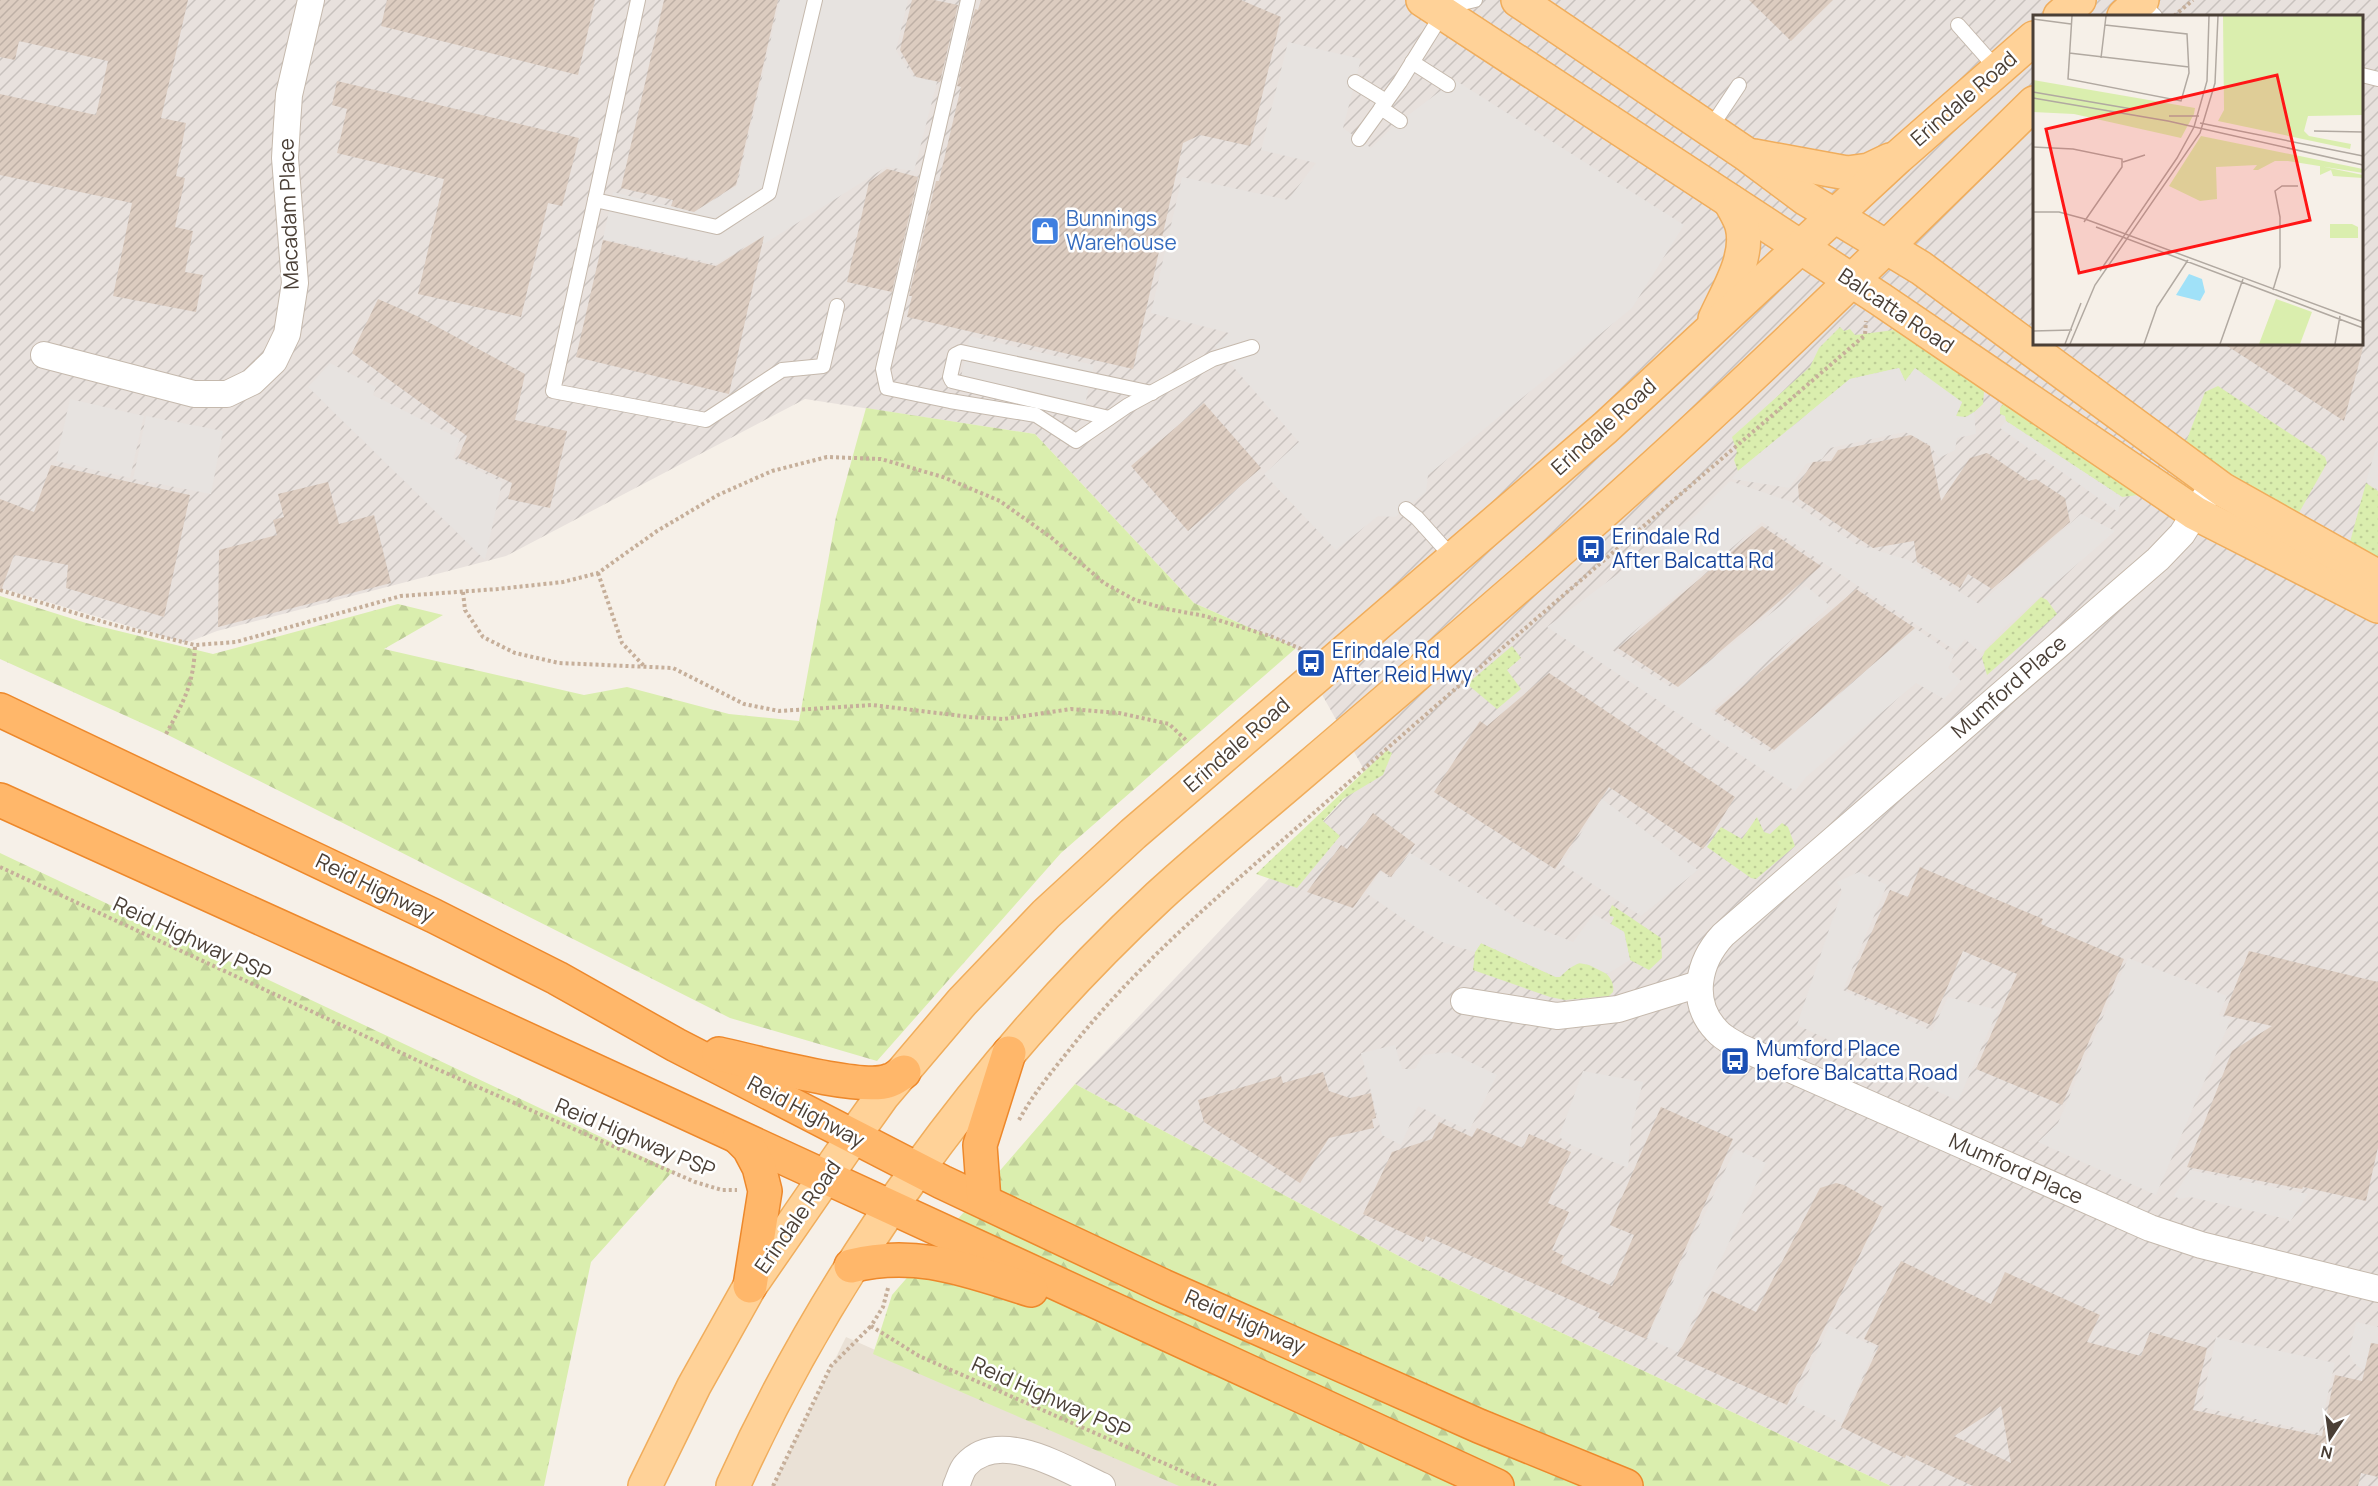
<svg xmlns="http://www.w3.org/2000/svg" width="2378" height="1486" font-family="Manrope,sans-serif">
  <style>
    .residential { fill: #eae1d6 }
    .industrial { fill: url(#industrial-furrows); fill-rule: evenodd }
    .green { fill: url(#green-dots) }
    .forest { fill: url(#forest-firs) }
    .parking { fill: #e7e3e0 }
    .building { fill: url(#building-hatch); fill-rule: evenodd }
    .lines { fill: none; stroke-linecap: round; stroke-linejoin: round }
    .lane-casing { stroke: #c5b9ad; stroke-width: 16 }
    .street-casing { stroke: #c5b9ad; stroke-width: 28 }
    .primary-casing { stroke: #f0ad5c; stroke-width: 36 }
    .highway-casing { stroke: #ed882b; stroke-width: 36 }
    .path { stroke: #c6af9a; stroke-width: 4; stroke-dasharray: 3 3; stroke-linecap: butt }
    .lane { stroke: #fff; stroke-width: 14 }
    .street { stroke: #fff; stroke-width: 26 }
    .primary { stroke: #ffd298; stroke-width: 33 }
    .highway { stroke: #ffb76a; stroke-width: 33 }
    .labels { text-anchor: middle; stroke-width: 5; stroke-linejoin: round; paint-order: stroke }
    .street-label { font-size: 21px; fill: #4a3f36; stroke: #fff }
    .shop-label { font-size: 21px; fill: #366cbe; stroke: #fff; text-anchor: start }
    .transit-label { font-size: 21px; fill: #164399; stroke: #fff; text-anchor: start }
    .inset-road { fill: none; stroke: #b1a9a1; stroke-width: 1.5 }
    .view { fill: #ff1616; fill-opacity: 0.15; stroke: #ff1616; stroke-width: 3 }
    .inset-edge { fill: none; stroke: #4a3f36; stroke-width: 3 }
  </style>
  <defs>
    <pattern id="industrial-furrows" width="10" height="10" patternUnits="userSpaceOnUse" patternTransform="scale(1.5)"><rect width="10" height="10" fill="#e8e1dd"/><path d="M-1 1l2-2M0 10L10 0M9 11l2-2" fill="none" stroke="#c8c2be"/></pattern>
    <pattern id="green-dots" width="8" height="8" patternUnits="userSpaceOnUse" patternTransform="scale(1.5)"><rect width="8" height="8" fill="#daeeae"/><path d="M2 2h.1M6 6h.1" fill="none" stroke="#bdcd96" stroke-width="1.8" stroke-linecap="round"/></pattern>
    <pattern id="forest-firs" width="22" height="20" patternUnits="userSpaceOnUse" patternTransform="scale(1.5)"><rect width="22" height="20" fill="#daeeae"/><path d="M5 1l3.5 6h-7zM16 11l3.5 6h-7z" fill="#bdcd96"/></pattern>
    <pattern id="building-hatch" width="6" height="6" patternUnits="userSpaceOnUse" patternTransform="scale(1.5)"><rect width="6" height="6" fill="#dcccc0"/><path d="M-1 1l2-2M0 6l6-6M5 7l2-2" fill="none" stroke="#beb0a6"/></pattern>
  </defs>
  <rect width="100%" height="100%" fill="#f6f0e8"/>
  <path class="residential" d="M846,1337L1181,1486H773Z"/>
  <path class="industrial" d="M0,0H2378V1486H1891L1414,1264L1075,1084L1367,775L1296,648L1194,603L1035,434L805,399L506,556L217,631L186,643L0,588ZM2034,16H2362V344H2034Z"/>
  <g class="green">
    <path d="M1840,327L1844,331L1850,329L1855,335L1894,330L1979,382L1984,392L1983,404C1975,411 1967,421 1956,416L1962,402L1905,381L1899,368L1850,379L1738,471L1734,460L1737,452L1732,437L1810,367L1819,348Z"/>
    <path d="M2218,386L2325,457L2327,463L2296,518H2287L2186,442L2205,392Z"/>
    <path d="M2005,401L2142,491L2138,495L2122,497L2006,421L2005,416L2000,414V408Z"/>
    <path d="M2366,483L2378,491V571L2353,548L2350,542Z"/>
    <path d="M2041,597L2047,600L2057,614L1987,675L1982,658L1985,651Z"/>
    <path d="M1512,646L1521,658L1507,670L1521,689L1497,709L1467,684Z"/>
    <path d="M1387,750L1392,753L1383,775L1343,799L1323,821L1340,836L1297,888L1256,874Z"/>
    <path d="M1757,817L1764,832L1770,834L1782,823L1788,827L1795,846L1756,879L1751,878L1707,847L1721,827L1742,839Z"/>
    <path d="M1612,905L1661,938L1662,958L1649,970L1630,960L1624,932L1611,924L1614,917L1610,916L1609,912Z"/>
    <path d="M1481,943L1556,977C1565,975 1568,967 1576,964C1591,959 1617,975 1613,992L1609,996L1565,1000L1550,997L1473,970L1475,952Z"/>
  </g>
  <g class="forest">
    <path d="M866,408L1035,434L1194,603L1296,648L1061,853L877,1061L730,1018L166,734L0,659V596L86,623L213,654L398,604L443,615L384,649L584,695L627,687L729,714L799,721L836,517Z"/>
    <path d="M0,853L673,1171L591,1262L544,1486H0Z"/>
    <path d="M1075,1084L1414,1264L1891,1486H1179L873,1354L892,1295Z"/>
  </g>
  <g class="parking">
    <path d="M780,0H908L896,50L912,76L937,82L914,171L886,167L764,244L760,238L716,264L603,239L613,192L693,212L737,186Z"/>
    <path d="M1288,42L1361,59L1343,128L1371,148L1395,125L1455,80L1684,225L1632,308L1428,475L1426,492L1395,517L1378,516L1336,550L1264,474L1299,442L1215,346L1229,333L1151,313L1182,177L1288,200L1316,163L1261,150Z"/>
    <path d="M970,336L1094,365L1085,405L961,377Z"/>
    <path d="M330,363L376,387L373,395L460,439L453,458L502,482L485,560L308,387Z"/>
    <path d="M1899,368L1905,381L1915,368L1962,402L1956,416L1966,417L1974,412L1976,434L1957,438L1955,450L1939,458L1930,445L1905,432L1830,448L1822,459L1806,464L1789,488L1732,479L1738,471L1850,379Z"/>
    <path d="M70,399L144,416L130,478L56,461Z"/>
    <path d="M146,416L223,431L211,494L133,479Z"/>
    <path d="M2006,421L2122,497L2118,512L2000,428Z"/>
    <path d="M2378,441V490L2366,482Z"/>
    <path d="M1730,481L1792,502L1856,544L1908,560L1979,604L2081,514L2115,531L2003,629L1981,653L1965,639L1956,651L1762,522L1612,650L1674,689L1806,586L1830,606L1710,711L1772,753L1915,628L1954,655L1948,668L1961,681L1944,699L1916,683L1806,777L1795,791L1547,627L1695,516Z"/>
    <path d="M1602,799L1698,870L1641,916L1562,864Z"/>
    <path d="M1410,853L1470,888L1521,921L1573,942L1594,914L1624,932L1630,960L1607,974L1589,965L1579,963L1568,969L1560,977H1556L1481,943L1475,952L1444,943L1414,926L1366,893L1381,872L1391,879Z"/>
    <path d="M1859,872L1887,885L1843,990L1932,1031L1948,997L1998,1010L1958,1101L1797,1025L1842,891L1837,882Z"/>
    <path d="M2128,958L2227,996L2219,1015L2231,1019L2156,1195L2038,1142L2058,1123Z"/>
    <path d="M1395,1045L1402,1069H1415L1423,1055L1449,1052L1497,1075L1469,1131L1418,1106L1401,1145L1382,1135L1361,1053Z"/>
    <path d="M1583,1071L1643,1082L1632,1125L1628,1168L1573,1146L1559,1137Z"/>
    <path d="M1735,1149L1766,1163L1678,1352L1647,1338Z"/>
    <path d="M2190,1170L2308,1194L2290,1222L2287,1219L2190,1197L2180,1199L2174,1196Z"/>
    <path d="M2356,1322L2378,1327V1372L2360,1368L2353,1362L2349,1354Z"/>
    <path d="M1829,1326L1876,1347L1842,1423L1795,1402Z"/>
    <path d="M2216,1337L2335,1363L2319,1433L2201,1407Z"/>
  </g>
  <g class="building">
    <path d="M0,0H188L161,118L186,123L176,176L185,178L175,227L193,231L185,272L203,275L196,312L113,296L132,203L0,175V94L96,115L108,61L19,41L15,60L0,57Z"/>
    <path d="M387,0H595L578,75L381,26Z"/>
    <path d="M664,0H778L736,185L694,212L671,206L673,200L621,188Z"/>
    <path d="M912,0H934L958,5L940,82L916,77L900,50Z"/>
    <path d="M981,0H1241L1281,17L1250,146L1200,135L1183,143L1133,369L907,317L912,296H909L936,181H939L961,87L957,86L975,9L978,10Z"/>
    <path d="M1749,0H1833L1791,41Z"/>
    <path d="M337,81L579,138L562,206L548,203L521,317L418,294L444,179L337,153L347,109L332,105Z"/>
    <path d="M887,169L918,177L892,292L847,282L869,182Z"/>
    <path d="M764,236L729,394L576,357L603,240L716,266Z"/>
    <path d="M378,299L417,316L525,374L515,420L567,431L550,508L508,499L512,483L458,458L467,436L352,353Z"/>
    <path d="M2224,344H2364L2344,421Z"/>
    <path d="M1204,403L1261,468L1188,531L1131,466Z"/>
    <path d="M1911,435L1930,446L1941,501L1970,458L1987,453L2029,481L2036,479L2065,498L2070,522L1992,589L1968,574L1960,588L1917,562L1914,541L1873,548L1799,499L1798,485L1813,462L1831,461L1838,450Z"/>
    <path d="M51,465L190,495L164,617L66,588L68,565L14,555L2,588H0V499L34,512Z"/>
    <path d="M328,482L339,524L374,515L391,583L218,627L219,550L277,535L273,520L284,517L278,494Z"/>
    <path d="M1762,526L1821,566L1678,687L1618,648Z"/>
    <path d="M1856,589L1915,628L1774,750L1715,711Z"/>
    <path d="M1549,673L1735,797L1703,849L1609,787L1555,869L1434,792L1480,721L1487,726Z"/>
    <path d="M1373,813L1415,844L1391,877L1380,870L1353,908L1307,892L1341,845L1347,849Z"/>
    <path d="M1920,867L2043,919L2041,924L2124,959L2062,1105L1976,1069L2017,974L1963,951L1931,1025L1847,989L1890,890L1908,897Z"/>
    <path d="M2249,951L2378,982V1147L2366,1201L2303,1187L2302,1189L2187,1167L2232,1051L2272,1026L2224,1015Z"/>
    <path d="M1323,1072L1329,1091L1350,1098L1371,1093L1376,1118L1372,1119L1374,1128L1329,1138L1300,1183L1204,1122L1198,1100L1281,1076L1283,1083Z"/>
    <path d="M1661,1107L1733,1139L1646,1339L1598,1318L1600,1313L1426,1236L1423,1242L1363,1214L1392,1152L1432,1139L1439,1122L1472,1137L1477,1128L1523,1148L1529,1134L1571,1152L1548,1203L1569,1212L1552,1250L1564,1256L1561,1263L1612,1286L1634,1235L1610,1225Z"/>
    <path d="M1836,1183L1844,1185L1883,1207L1787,1405L1677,1356L1712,1291L1756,1312L1820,1188Z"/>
    <path d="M1901,1261L1991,1304L2005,1272L2100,1315L2087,1342L2141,1356L2150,1332L2207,1348L2193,1410L2322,1436L2335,1375L2362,1381L2371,1343L2378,1344V1477L2361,1473L2358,1486H1973L1906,1455L1905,1458L1841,1427L1879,1346L1864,1339ZM2001,1406L2011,1463L1954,1436Z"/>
  </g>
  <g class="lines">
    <g class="lane-casing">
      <g id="lane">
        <path d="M638,0L595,200L717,227L769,193L815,0"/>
        <path d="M968,0L883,369L887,388L950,401L1036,415L1076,441L1127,406L1213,359L1252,347"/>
        <path d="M2140,1L2155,16"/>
        <path d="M1958,25L1997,69"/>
        <path d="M1412,62L1448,85"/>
        <path d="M2362,75L2378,79"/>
        <path d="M1355,82L1386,101"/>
        <path d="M1381,108L1400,121"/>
        <path d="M1709,130L1739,85"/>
        <path d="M1359,139L1400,82L1443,13L1458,4L1475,0"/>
        <path d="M595,200L553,391L706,420L782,370L823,366L837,306"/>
        <path d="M1109,418L952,381L950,377L955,355L961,352L1152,393"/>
        <path d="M1406,509L1417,518L1454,559"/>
      </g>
    </g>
    <g class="street-casing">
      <g id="street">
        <path d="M44,355L194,394H227L252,382L274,361L287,334L295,283L285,158L287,124L289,95L311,0"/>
        <path d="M2214,483L2182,534L2158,559L1723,935C1698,962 1689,1002 1717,1031C1723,1038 1732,1042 1740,1047L2150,1228L2201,1245L2378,1289"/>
        <path d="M1464,1001L1557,1016L1618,1009L1699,984"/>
        <path d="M956,1486C959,1480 961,1470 966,1465C1000,1427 1066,1470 1102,1486"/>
      </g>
    </g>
    <g class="primary-casing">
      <g id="primary">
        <path d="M1423,0L1880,299L2195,513L2378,606"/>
        <path d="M1518,0L1746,154L1805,198L1921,268L2223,490L2378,577"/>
        <path d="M2060,16L2079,0"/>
        <path d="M2124,16L2142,0"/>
        <path d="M1754,156L1847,173L1869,170L1890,160"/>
        <path d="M1715,319C1727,292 1750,257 1742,226C1740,218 1734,209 1730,201"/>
        <path d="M645,1486L694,1386L750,1286L853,1137L883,1095L962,1002L1046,914L1133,834L1605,428L1898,157L2034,38"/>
        <path d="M733,1486C832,1267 982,1061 1158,897C1205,854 1255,813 1304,771C1394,694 1484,617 1573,539C1732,399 1883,251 2034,103"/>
      </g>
    </g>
    <g class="highway-casing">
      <g id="highway">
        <path d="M0,710L434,916L557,978L676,1045L942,1182L1163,1286L1479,1426L1626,1486"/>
        <path d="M0,800L404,983L1497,1486"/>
        <path d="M719,1054C752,1061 860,1091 888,1081C893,1080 899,1075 904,1072"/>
        <path d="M739,1138L749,1148L759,1167L765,1191L750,1286"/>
        <path d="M984,1201L980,1145L1009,1053"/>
        <path d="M851,1266C917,1249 969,1271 1031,1290"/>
      </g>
    </g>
    <g class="path">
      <path d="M2174,16L2193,0"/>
      <path d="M598,573L622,643L645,667"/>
      <path d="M0,590L114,625L195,645L236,642L401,596L498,589L563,582L598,573L657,531L718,495L772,471L827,457L881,459L943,477L1000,501L1053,539L1104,583L1135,600L1167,609L1205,616L1270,636L1306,651"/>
      <path d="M463,592L465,610L483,637L515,653L559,663L673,668L744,704L779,711L872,705L970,717L1004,719L1071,709L1119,713L1169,724L1188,742"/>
      <path d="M166,734C184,701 194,684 195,645"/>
      <path d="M0,867L423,1063L695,1182L722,1190H737"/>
      <path d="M1019,1120C1032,1096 1049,1075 1066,1054C1140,959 1234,883 1324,804C1503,646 1685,491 1865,335L1866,321"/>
      <path d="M888,1288L883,1307L871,1326L919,1356L1216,1486"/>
      <path d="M773,1486L831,1366L871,1326"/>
    </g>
    <use href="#lane" class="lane"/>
    <use href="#street" class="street"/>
    <use href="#primary" class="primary"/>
    <use href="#highway" class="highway"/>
  </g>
  <defs>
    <g id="shop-square" transform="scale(1.5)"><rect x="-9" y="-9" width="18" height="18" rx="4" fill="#3f7fe0" stroke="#fff"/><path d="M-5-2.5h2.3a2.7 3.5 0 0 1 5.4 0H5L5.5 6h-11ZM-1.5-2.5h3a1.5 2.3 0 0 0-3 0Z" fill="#fff"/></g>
    <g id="bus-square" transform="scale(1.5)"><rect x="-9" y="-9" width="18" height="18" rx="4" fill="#1a4fb4" stroke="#fff"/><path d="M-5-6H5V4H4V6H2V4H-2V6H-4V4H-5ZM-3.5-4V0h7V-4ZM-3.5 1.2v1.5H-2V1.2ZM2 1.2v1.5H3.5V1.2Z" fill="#fff"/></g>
  </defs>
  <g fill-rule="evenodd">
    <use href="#shop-square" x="1045" y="231"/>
    <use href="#bus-square" x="1591" y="549"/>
    <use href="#bus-square" x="1311" y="663"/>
    <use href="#bus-square" x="1735" y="1061"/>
  </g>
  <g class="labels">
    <g class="street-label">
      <text transform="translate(1964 99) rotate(-41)" y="7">Erindale Road</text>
      <text transform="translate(289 214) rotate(-92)" y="7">Macadam Place</text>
      <text transform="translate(1896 311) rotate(34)" y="7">Balcatta Road</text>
      <text transform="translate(1604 427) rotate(-42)" y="7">Erindale Road</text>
      <text transform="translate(2009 687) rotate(-41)" y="7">Mumford Place</text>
      <text transform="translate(1237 745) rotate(-41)" y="7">Erindale Road</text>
      <text transform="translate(375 888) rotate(26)" y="7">Reid Highway</text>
      <text transform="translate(192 939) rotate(25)" y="7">Reid Highway PSP</text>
      <text transform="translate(806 1112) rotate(28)" y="7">Reid Highway</text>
      <text transform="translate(635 1138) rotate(23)" y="7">Reid Highway PSP</text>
      <text transform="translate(2016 1169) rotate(24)" y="7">Mumford Place</text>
      <text transform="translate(798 1217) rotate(-55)" y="7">Erindale Road</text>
      <text transform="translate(1245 1322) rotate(24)" y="7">Reid Highway</text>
      <text transform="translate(1051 1398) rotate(24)" y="7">Reid Highway PSP</text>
    </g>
    <g class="shop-label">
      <text x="1066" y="226">Bunnings<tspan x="1066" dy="24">Warehouse</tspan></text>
    </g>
    <g class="transit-label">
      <text x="1612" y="544">Erindale Rd<tspan x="1612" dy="24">After Balcatta Rd</tspan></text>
      <text x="1332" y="658">Erindale Rd<tspan x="1332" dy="24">After Reid Hwy</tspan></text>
      <text x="1756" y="1056">Mumford Place<tspan x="1756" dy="24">before Balcatta Road</tspan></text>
    </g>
  </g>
  <g transform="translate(2033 15)">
    <rect width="330" height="330" fill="#f6f0e8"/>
    <path d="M297,209H319L325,212V223H297Z" fill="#daeeae"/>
    <path d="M190,1H330V100L275,101L271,116L276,121L318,129L317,134L185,106L191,95ZM0,65L162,93L161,99L148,123L41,99L0,97ZM168,121L330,154V158L255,146H242L225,155H220L224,150L183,152L184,184L167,186L136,171ZM287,151L330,160V163L300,161L298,155L287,160ZM243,284L279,297L267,329H226Z" fill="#daeeae"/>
    <path d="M156,259L169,264L172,277L167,286L143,280Z" fill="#a0e1f8"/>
    <path class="inset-road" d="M39,1L35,64L148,86L156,58L154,19L72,10M0,4L38,9M36,38L156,52M68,43L73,1M0,77L99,94M0,83L135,106L330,150M136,101H166M167,108L330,141M281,116L330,117M0,132L40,134L89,144V152L51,207M90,147L112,140M0,197H26L52,204L330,307M63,212L330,313M67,256L144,143L161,112L174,66L176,1M240,275L247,252V202L242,176L249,171H265M0,316L39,315M32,329L48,288M37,329L62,270L167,118L182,68L185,1M111,329L124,292L155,245M187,329L210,264M302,329L307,301"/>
    <path class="view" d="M244,60L277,205L46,258L13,114Z"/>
    <rect width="330" height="330" class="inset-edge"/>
  </g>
  <g transform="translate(2330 1438) rotate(193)" stroke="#ffffff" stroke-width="4.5" paint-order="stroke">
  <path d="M0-4.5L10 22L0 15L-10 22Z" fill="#4a3f36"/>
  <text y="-9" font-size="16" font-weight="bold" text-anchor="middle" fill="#4a3f36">N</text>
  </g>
</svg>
